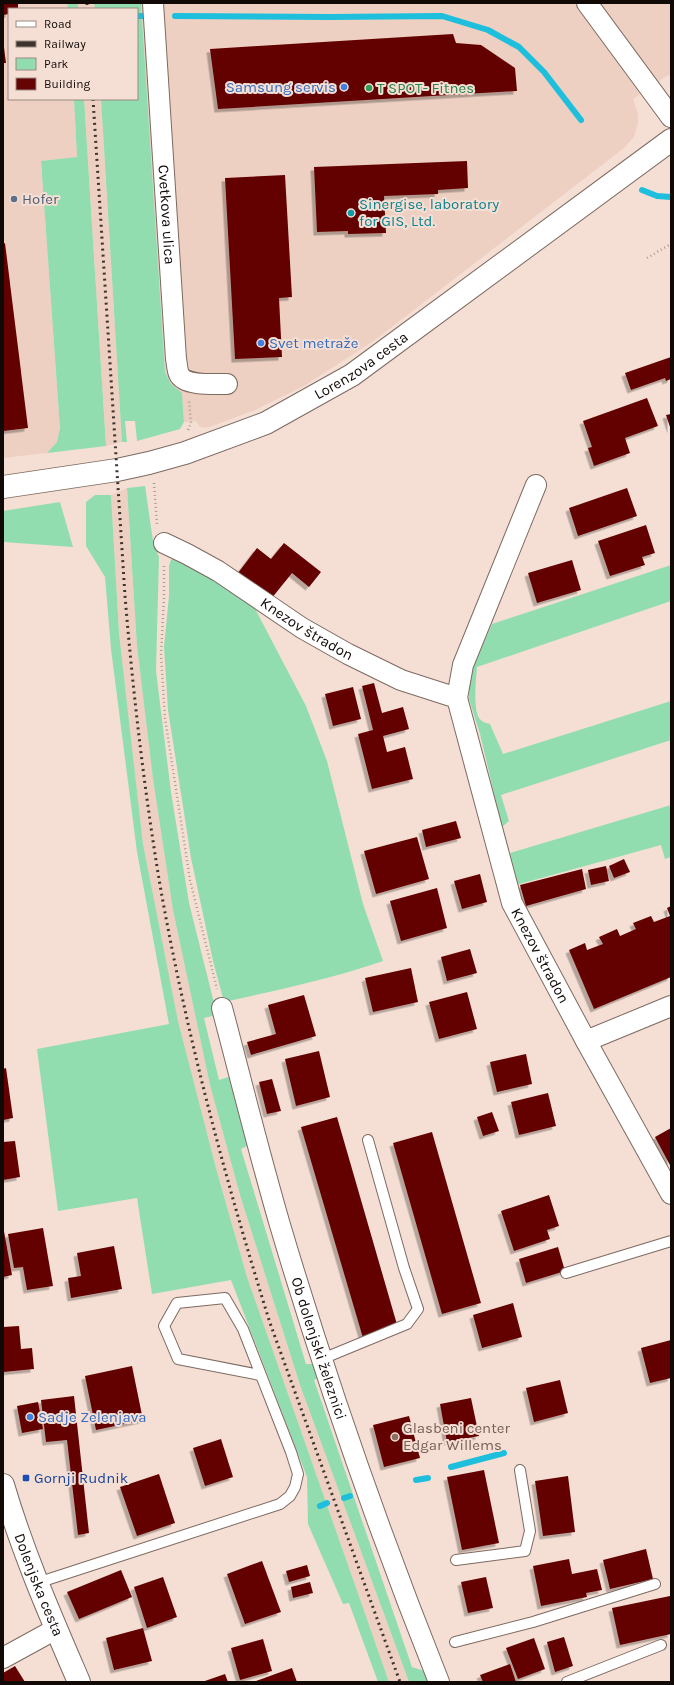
<svg xmlns="http://www.w3.org/2000/svg" width="674" height="1685" font-family="Karla,sans-serif">
  <style>
    .built { fill: #edd0c2 }
    .green { fill: #91ddb0 }
    .lines { fill: none; stroke-linecap: round; stroke-linejoin: round }
    .stream { stroke: #1ebfdc; stroke-width: 6 }
    .building { fill: #640504; filter: url(#shadow) }
    .service-casing { stroke: #7d6a60; stroke-width: 12 }
    .minor-casing { stroke: #7d6a60; stroke-width: 22 }
    .tertiary-casing { stroke: #7d6a60; stroke-width: 24 }
    .primary-casing { stroke: #7d6a60; stroke-width: 24 }
    .path { stroke: #ac9b92; stroke-width: 2.5; stroke-dasharray: 1 3; stroke-linecap: butt }
    .service { stroke: #fff; stroke-width: 10 }
    .minor { stroke: #fff; stroke-width: 20 }
    .tertiary { stroke: #fff; stroke-width: 22 }
    .primary { stroke: #fff; stroke-width: 22 }
    .rail { stroke: #3e342f; stroke-width: 3; stroke-dasharray: 2 4; stroke-linecap: butt }
    .shop-dot { fill: #3f7fe0; stroke: #f5dfd4; stroke-width: 1.5 }
    .leisure-dot { fill: #2e9e5b; stroke: #f5dfd4; stroke-width: 1.5 }
    .service-dot { fill: #5c6f8a; stroke: #f5dfd4; stroke-width: 1.5 }
    .culture-dot { fill: #0f9aa8; stroke: #f5dfd4; stroke-width: 1.5 }
    .education-dot { fill: #8d6e63; stroke: #f5dfd4; stroke-width: 1.5 }
    .transit-dot { fill: #1a4fb4; stroke: #f5dfd4; stroke-width: 1.5 }
    .labels { text-anchor: middle; stroke-width: 4; stroke-linejoin: round; paint-order: stroke }
    .shop-label { font-size: 15px; fill: #366cbe; stroke: #f5dfd4; text-anchor: start }
    .leisure-label { font-size: 15px; fill: #27864d; stroke: #f5dfd4; text-anchor: start }
    .service-label { font-size: 15px; fill: #4e5e75; stroke: #f5dfd4; text-anchor: start }
    .culture-label { font-size: 15px; fill: #0d838f; stroke: #f5dfd4; text-anchor: start }
    .street-label { font-size: 15px; fill: #100906; stroke: #f5dfd4 }
    .education-label { font-size: 15px; fill: #785e54; stroke: #f5dfd4; text-anchor: start }
    .transit-label { font-size: 15px; fill: #164399; stroke: #f5dfd4; text-anchor: start }
  </style>
  <defs>
    <filter id="shadow"><feDropShadow dx="-3.5" dy="3.5" stdDeviation="0" flood-color="#0004"/></filter>
  </defs>
  <rect width="100%" height="100%" fill="#f5dfd4"/>
  <g class="built">
    <path d="M3,3H67L68,9H9V99H74L77,157L41,161L60,428L57,442L47,453L3,458Z"/>
    <path d="M78,3H94L95,9H78Z"/>
    <path d="M141,3H671V78L668,75L633,99L638,114V123L634,137L624,148L375,340L304,386L255,410L210,427L203,428L199,426L196,421L184,422L182,393L171,384L165,372Z"/>
    <path d="M84,99H101L109,232L122,442L106,446Z"/>
    <path d="M127,488L137,646L153,779L173,910L210,1085L240,1195L300,1385L409,1682H389L247,1277L217,1172L178,1021L143,844L119,633L111,495Z"/>
  </g>
  <g class="green">
    <path d="M67,3H78V9H68Z"/>
    <path d="M94,3H141L165,372L171,384L182,393L184,422L180,429L137,441L135,421H125L127,442H122L101,99H137V9H95Z"/>
    <path d="M74,99H84L106,446L47,453L57,442L60,428L41,161L77,157Z"/>
    <path d="M145,486L153,541L159,557L156,671L171,792L189,903L217,1015L204,1018L219,1080L232,1076L251,1144L241,1149L306,1364H316L320,1377L314,1380L412,1667L428,1672L432,1682H409L300,1385L240,1195L210,1085L173,910L153,779L137,646L127,488Z"/>
    <path d="M95,495H111L119,633L143,844L178,1021L217,1172L247,1277L389,1682H378L349,1603L343,1604L308,1524L307,1477L231,1280L152,1294L137,1198L58,1211L37,1049L169,1024L137,852L111,649L105,577L86,546V502Z"/>
    <path d="M60,502L73,547L3,542V511Z"/>
    <path d="M176,557L251,601L306,706L327,761L363,904L383,961C331,979 278,990 224,1002L213,961L191,858L168,710L164,647L169,596V566L171,560Z"/>
    <path d="M671,565V601L477,667C476,679 473,708 479,718C482,722 486,723 490,724L503,754L671,701V740L501,795L509,821L502,827L480,734L469,699L470,675L492,624Z"/>
    <path d="M671,805V857L665,859L661,845L516,885L510,853Z"/>
  </g>
  <g class="lines">
    <g class="stream">
      <path d="M137,16H142"/>
      <path d="M175,16L330,17L442,16L488,30L519,47L544,72L581,120"/>
      <path d="M642,190L657,196L671,197"/>
      <path d="M451,1467L504,1453"/>
      <path d="M416,1480L428,1478"/>
      <path d="M344,1498L350,1496"/>
      <path d="M320,1506L327,1503"/>
    </g>
  </g>
  <g class="building">
    <path d="M3,3H18V9H9V14L3,15Z"/>
    <path d="M453,34L456,43L481,45L515,68L517,91L218,109L210,49Z"/>
    <path d="M3,40L6,63H3Z"/>
    <path d="M467,161L468,188L438,190V194L384,196L386,233L348,234V231L317,232L314,167Z"/>
    <path d="M285,175L292,297L279,298L282,357L235,359L225,178Z"/>
    <path d="M5,243L28,428L3,431V244Z"/>
    <path d="M671,357V379L666,381L665,378L631,390L625,373Z"/>
    <path d="M647,398L658,426L625,438L630,453L594,466L588,448L592,447L583,421Z"/>
    <path d="M671,414V430L666,415Z"/>
    <path d="M627,488L637,516L578,536L569,508Z"/>
    <path d="M646,525L655,553L642,557L645,565L610,576L598,541Z"/>
    <path d="M284,543L321,572L309,587L292,573L271,599L238,573L257,548L271,559Z"/>
    <path d="M572,560L581,590L537,603L528,573Z"/>
    <path d="M374,683L382,713L403,707L409,729L383,736L387,752L405,747L413,779L372,789L358,734L373,730L362,686Z"/>
    <path d="M353,687L361,719L333,726L325,694Z"/>
    <path d="M456,821L461,838L426,847L422,830Z"/>
    <path d="M417,837L429,879L376,894L364,851Z"/>
    <path d="M624,859L630,872L614,878L609,866Z"/>
    <path d="M606,866L609,881L591,885L588,870Z"/>
    <path d="M582,869L586,889L526,906L520,885Z"/>
    <path d="M480,874L487,902L462,909L454,881Z"/>
    <path d="M437,888L447,928L401,941L390,901Z"/>
    <path d="M671,906V977L594,1009L569,950L585,943L587,950L603,944L599,937L617,929L620,936L636,929L633,923L651,916L654,922L670,916L667,908Z"/>
    <path d="M470,949L477,973L447,981L441,957Z"/>
    <path d="M411,968L418,1002L373,1012L365,978Z"/>
    <path d="M467,992L477,1029L439,1039L429,1002Z"/>
    <path d="M304,995L316,1036L251,1055L247,1042L276,1034L268,1005Z"/>
    <path d="M319,1051L330,1097L296,1106L285,1059Z"/>
    <path d="M526,1054L532,1084L497,1092L490,1062Z"/>
    <path d="M6,1068L13,1118L3,1120V1069Z"/>
    <path d="M272,1079L281,1111L267,1114L259,1082Z"/>
    <path d="M548,1093L556,1126L519,1135L511,1102Z"/>
    <path d="M492,1112L499,1131L483,1136L477,1117Z"/>
    <path d="M337,1117L398,1328L363,1338L301,1127Z"/>
    <path d="M671,1128V1167L655,1137Z"/>
    <path d="M432,1132L481,1303L442,1314L393,1143Z"/>
    <path d="M15,1141L20,1177L3,1180V1142Z"/>
    <path d="M549,1195L559,1226L547,1230L550,1239L514,1251L501,1211Z"/>
    <path d="M3,1226L12,1275L3,1277Z"/>
    <path d="M43,1228L53,1286L27,1290L23,1267L14,1268L8,1234Z"/>
    <path d="M114,1246L122,1289L71,1298L68,1278L81,1276L77,1253Z"/>
    <path d="M558,1247L565,1271L526,1283L519,1259Z"/>
    <path d="M513,1303L522,1337L482,1348L473,1315Z"/>
    <path d="M19,1326L21,1349L32,1348L34,1369L3,1372V1327Z"/>
    <path d="M671,1340V1378L650,1383L641,1348Z"/>
    <path d="M132,1366L143,1420L96,1430L85,1376Z"/>
    <path d="M560,1380L568,1413L534,1422L526,1388Z"/>
    <path d="M74,1396L89,1533L78,1535L67,1440L46,1442L41,1400Z"/>
    <path d="M471,1398L479,1436L447,1442L440,1404Z"/>
    <path d="M38,1402L43,1429L22,1433L17,1406Z"/>
    <path d="M409,1416L420,1458L384,1467L373,1425Z"/>
    <path d="M221,1439L233,1477L205,1486L193,1448Z"/>
    <path d="M484,1470L499,1543L462,1550L447,1477Z"/>
    <path d="M159,1474L175,1523L137,1536L120,1487Z"/>
    <path d="M568,1476L575,1532L543,1536L535,1481Z"/>
    <path d="M646,1549L653,1579L610,1589L603,1560Z"/>
    <path d="M569,1559L572,1574L597,1569L602,1590L586,1593L587,1597L541,1606L533,1566Z"/>
    <path d="M262,1561L281,1612L245,1624L227,1574Z"/>
    <path d="M307,1565L310,1576L289,1582L286,1571Z"/>
    <path d="M121,1570L132,1597L79,1619L67,1592Z"/>
    <path d="M163,1577L177,1617L147,1628L134,1587Z"/>
    <path d="M486,1577L493,1608L468,1613L461,1582Z"/>
    <path d="M310,1582L313,1593L293,1598L291,1587Z"/>
    <path d="M670,1596L671,1634L620,1645L612,1608Z"/>
    <path d="M143,1628L152,1661L114,1670L106,1638Z"/>
    <path d="M564,1637L573,1666L555,1672L547,1642Z"/>
    <path d="M534,1638L545,1669L518,1679L506,1648Z"/>
    <path d="M263,1639L272,1671L240,1680L231,1648Z"/>
    <path d="M510,1664L516,1682H483L480,1675Z"/>
    <path d="M15,1666L25,1682H3V1673Z"/>
    <path d="M292,1668L297,1682H257L256,1681Z"/>
    <path d="M225,1674L228,1682H202Z"/>
  </g>
  <g class="lines">
    <g class="service-casing">
      <g id="service">
        <path d="M566,1273L671,1241"/>
        <path d="M322,1359L407,1324L418,1309L404,1268L368,1140"/>
        <path d="M456,1560L525,1551L530,1531L520,1470"/>
        <path d="M37,1583L280,1504L290,1496L295,1487L298,1474L291,1452L243,1329L225,1298L177,1303L164,1326L178,1359L260,1375"/>
        <path d="M455,1642L533,1622L655,1584"/>
        <path d="M567,1682L661,1645"/>
      </g>
    </g>
    <g class="minor-casing">
      <g id="minor">
        <path id="s1" d="M153,3L176,359C177,363 177,370 179,374C184,386 215,384 227,384"/>
        <path d="M587,3L671,117"/>
        <path id="s2" d="M164,543L187,554L218,571L302,628L348,654L401,680L457,698L512,903L586,1041L671,1194"/>
        <path d="M457,698L463,665L536,485"/>
        <path id="s3" d="M222,1008C241,1080 259,1153 280,1225C326,1380 379,1532 439,1682"/>
        <path d="M586,1041L671,1006"/>
        <path d="M3,1658L56,1629"/>
      </g>
    </g>
    <g class="tertiary-casing">
      <g id="tertiary">
        <path id="s4" d="M3,487L117,470L149,463L185,453L266,423L352,375L671,140"/>
      </g>
    </g>
    <g class="primary-casing">
      <g id="primary">
        <path id="s5" d="M3,1485C23,1553 51,1617 79,1682"/>
      </g>
    </g>
    <g class="path">
      <path d="M647,258L671,244"/>
      <path d="M188,430L191,423L189,401"/>
      <path d="M154,483L157,524"/>
      <path d="M164,566V598L161,655L165,718L190,880L217,989"/>
    </g>
    <use href="#service" class="service"/>
    <use href="#minor" class="minor"/>
    <use href="#tertiary" class="tertiary"/>
    <use href="#primary" class="primary"/>
    <g class="rail">
      <path d="M87,3V9"/>
      <path d="M93,99L125,596C133,692 144,789 160,885C186,1033 225,1179 270,1323L400,1682"/>
    </g>
  </g>
  <g class="shop-dot">
    <circle cx="344" cy="87" r="4"/>
    <circle cx="261" cy="343" r="4"/>
    <circle cx="30" cy="1417" r="4"/>
  </g>
  <circle class="leisure-dot" cx="369" cy="88" r="4"/>
  <circle class="service-dot" cx="14" cy="199" r="4"/>
  <circle class="culture-dot" cx="351" cy="213" r="4"/>
  <circle class="education-dot" cx="395" cy="1437" r="4"/>
  <rect class="transit-dot" x="22" y="1474" width="8" height="8" rx="2"/>
  <g class="labels">
    <g class="shop-label">
      <text x="336" y="92" text-anchor="end">Samsung servis</text>
      <text x="269" y="348">Svet metraže</text>
      <text x="38" y="1422">Sadje Zelenjava</text>
    </g>
    <g class="leisure-label">
      <text x="377" y="93">T SPOT- Fitnes</text>
    </g>
    <g class="service-label">
      <text x="22" y="204">Hofer</text>
    </g>
    <g class="culture-label">
      <text x="359" y="209">Sinergise, laboratory<tspan x="359" dy="17">for GIS, Ltd.</tspan></text>
    </g>
    <g class="street-label">
      <text dy="5" stroke="none"><textPath href="#s1" startOffset="212">Cvetkova ulica</textPath></text>
      <text dy="5" stroke="none"><textPath href="#s4" startOffset="383">Lorenzova cesta</textPath></text>
      <text dy="5" stroke="none"><textPath href="#s2" startOffset="167">Knezov štradon</textPath></text>
      <text dy="5" stroke="none"><textPath href="#s2" startOffset="605">Knezov štradon</textPath></text>
      <text dy="5" stroke="none"><textPath href="#s3" startOffset="354">Ob dolenjski železnici</textPath></text>
      <text dy="5" stroke="none"><textPath href="#s5" startOffset="106">Dolenjska cesta</textPath></text>
    </g>
    <g class="education-label">
      <text x="403" y="1433">Glasbeni center<tspan x="403" dy="17">Edgar Willems</tspan></text>
    </g>
    <g class="transit-label">
      <text x="34" y="1483">Gornji Rudnik</text>
    </g>
  </g>
  <rect width="674" height="1685" fill="none" stroke="#100906" stroke-width="8"/>
  <rect x="8" y="8" width="130" height="92" fill="#f5dfd4" stroke="#998982"/>
  <rect x="16" y="21" width="20" height="6" fill="#ffffff" stroke="#998982"/>
  <text x="44" y="28" font-size="12" fill="#100906">Road</text>
  <rect x="16" y="41" width="20" height="6" fill="#3e342f" stroke="#998982"/>
  <text x="44" y="48" font-size="12" fill="#100906">Railway</text>
  <rect x="16" y="58" width="20" height="12" fill="#91ddb0" stroke="#998982"/>
  <text x="44" y="68" font-size="12" fill="#100906">Park</text>
  <rect x="16" y="78" width="20" height="12" fill="#640504" stroke="#998982"/>
  <text x="44" y="88" font-size="12" fill="#100906">Building</text>
</svg>
